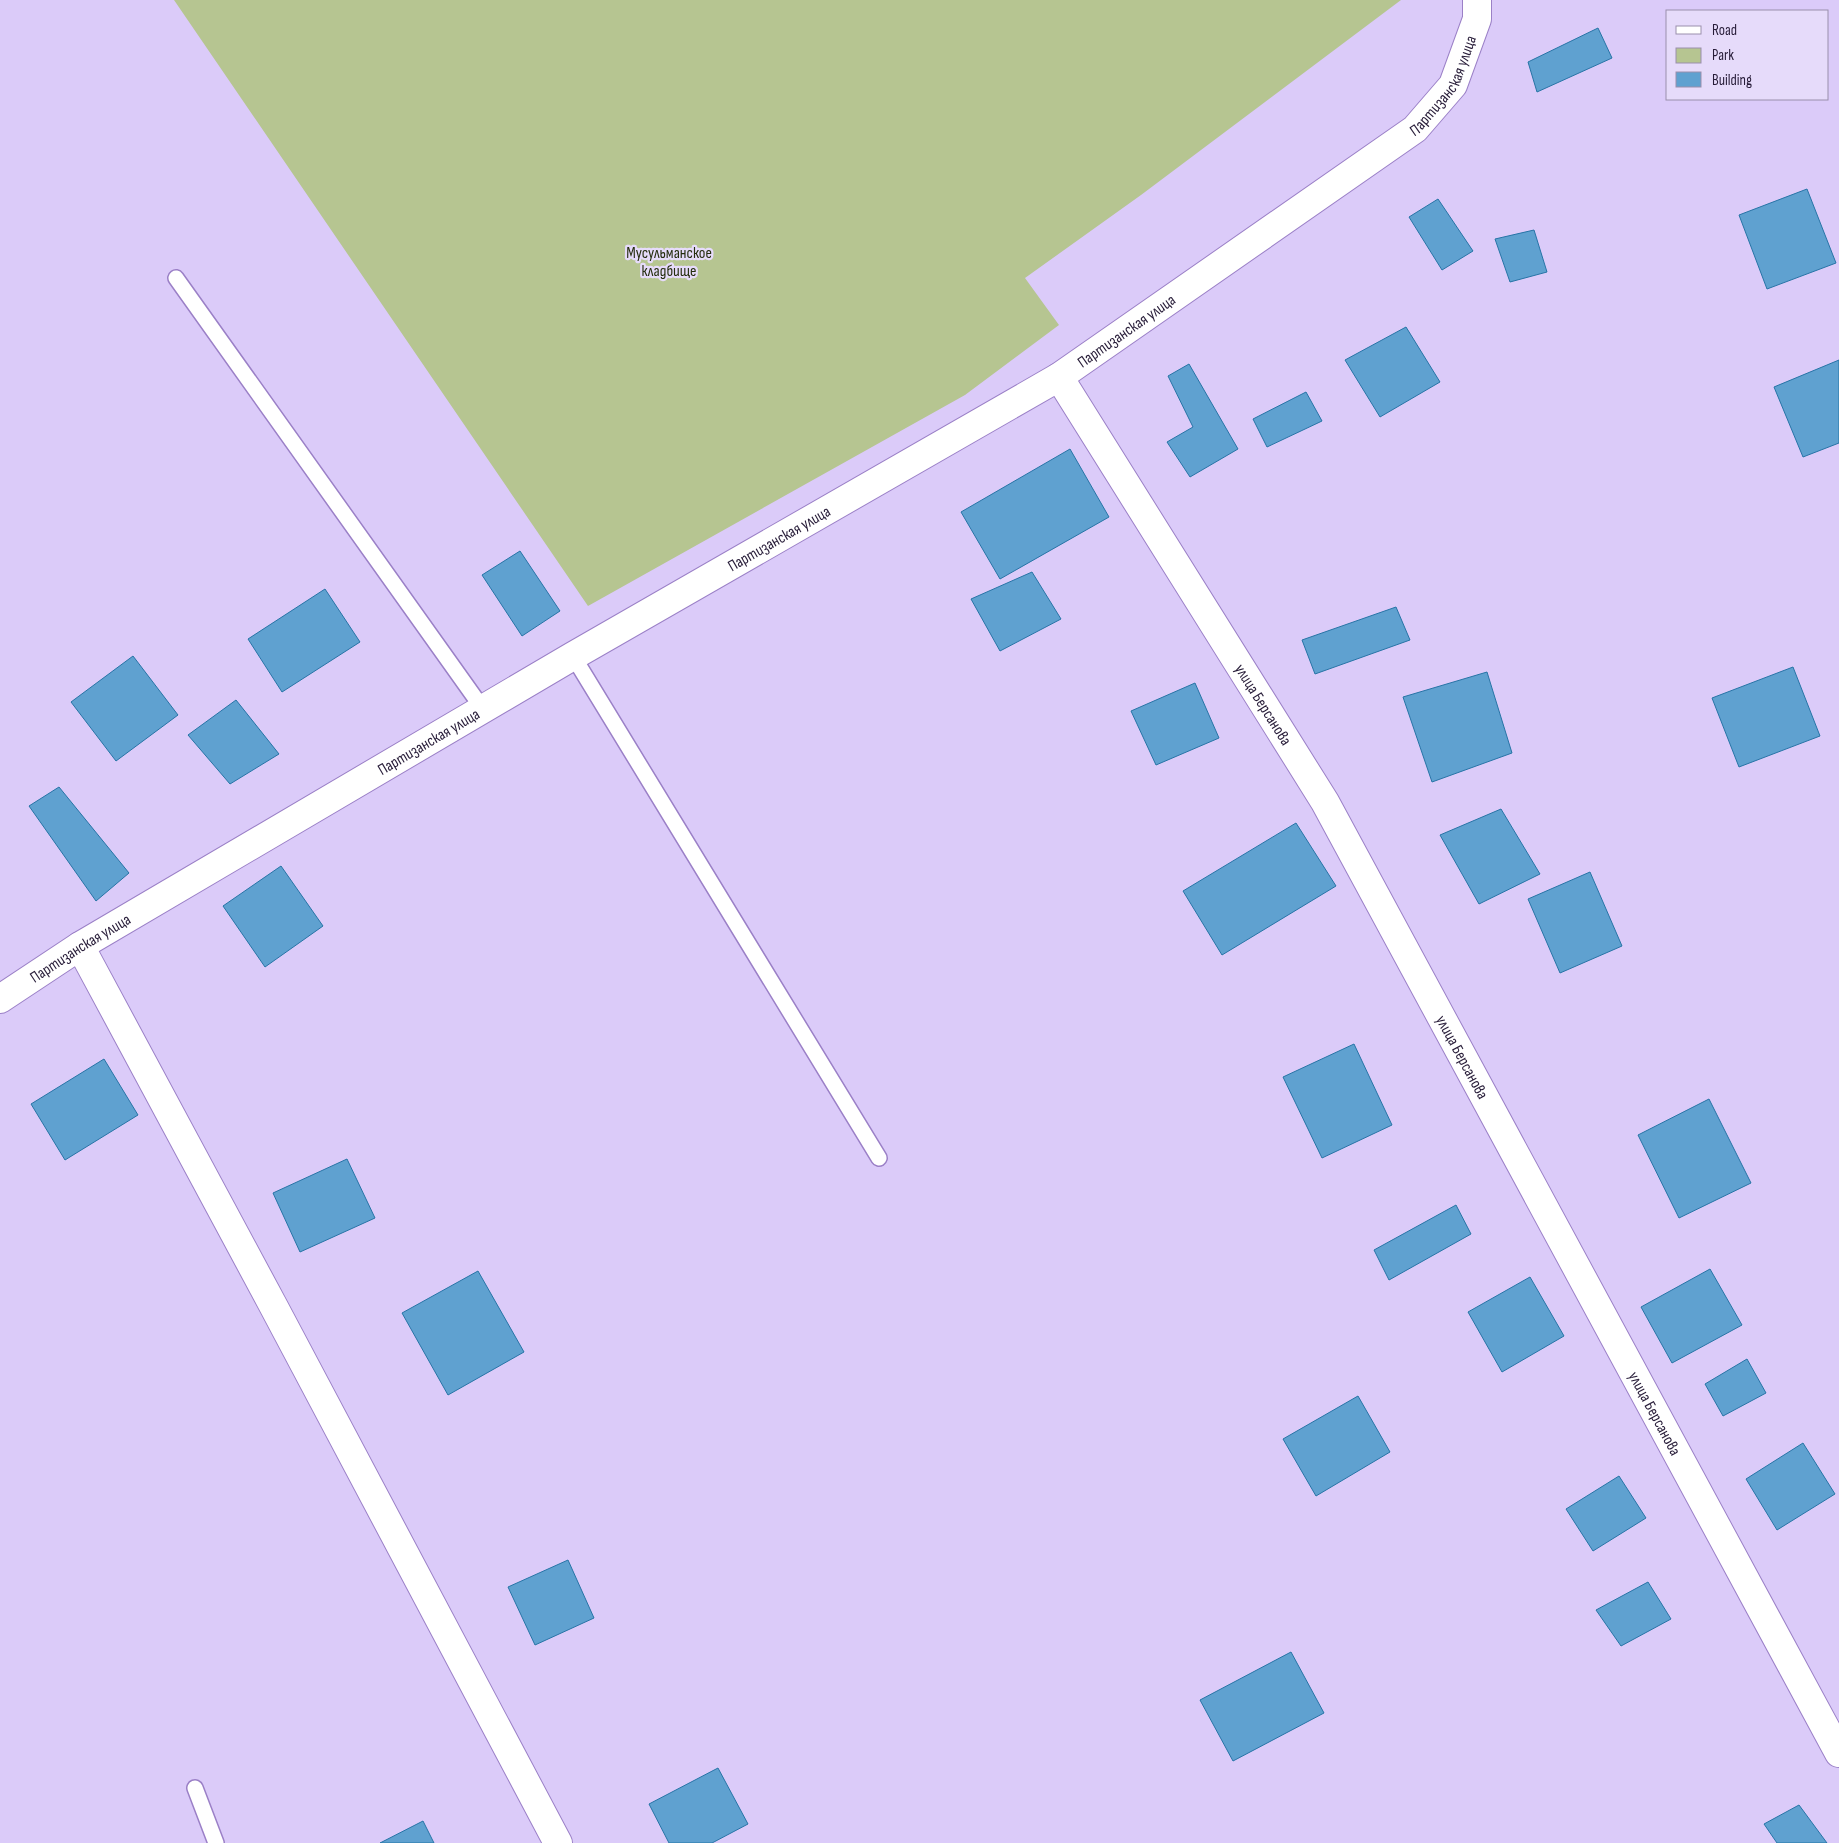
<svg xmlns="http://www.w3.org/2000/svg" width="1839" height="1843" font-family="'Sofia Sans Condensed',sans-serif">
  <style>
    .green { fill: #b6c591 }
    .building { fill: #5fa1d0; stroke: #2774a6 }
    .lines { fill: none; stroke-linecap: round; stroke-linejoin: round }
    .lane-casing { stroke: #9b80c7; stroke-width: 18 }
    .street-casing { stroke: #9b80c7; stroke-width: 30 }
    .lane { stroke: #fff; stroke-width: 15 }
    .street { stroke: #fff; stroke-width: 28 }
    .labels { text-anchor: middle; stroke-width: 4.5; stroke-linejoin: round; paint-order: stroke }
    .street-label { font-size: 16px; fill: #271c38; stroke: #e6dbfa }
    .park-label { font-size: 16px; fill: #252d0e; stroke: #e6dbfa }
  </style>
  <rect width="100%" height="100%" fill="#dbcbf9"/>
  <path class="green" d="M174,0H1401L1141,195L1025,278L1059,325L965,395L588,606Z"/>
  <g class="building">
    <path d="M1598,28L1612,58L1537,92L1528,62Z"/>
    <path d="M1807,189L1836,263L1767,289L1739,215Z"/>
    <path d="M1438,199L1473,251L1442,270L1409,217Z"/>
    <path d="M1534,230L1547,272L1510,282L1495,239Z"/>
    <path d="M1406,327L1440,382L1380,417L1345,360Z"/>
    <path d="M1839,360V443L1803,457L1774,387Z"/>
    <path d="M1189,364L1238,449L1190,477L1167,442L1193,427L1168,376Z"/>
    <path d="M1306,392L1322,421L1267,447L1253,419Z"/>
    <path d="M1070,449L1109,517L1000,579L961,512Z"/>
    <path d="M520,551L560,611L522,636L482,575Z"/>
    <path d="M1032,572L1061,619L1000,651L971,599Z"/>
    <path d="M325,589L360,642L282,692L248,639Z"/>
    <path d="M1396,607L1410,640L1315,674L1302,640Z"/>
    <path d="M133,656L178,715L116,761L71,702Z"/>
    <path d="M1793,667L1820,736L1739,767L1712,698Z"/>
    <path d="M1487,672L1512,753L1432,782L1403,697Z"/>
    <path d="M1195,683L1219,738L1156,765L1131,711Z"/>
    <path d="M236,700L279,754L230,784L188,735Z"/>
    <path d="M59,787L129,873L96,901L29,806Z"/>
    <path d="M1501,809L1540,874L1479,904L1440,835Z"/>
    <path d="M1296,823L1336,886L1222,955L1183,891Z"/>
    <path d="M281,866L323,926L265,967L223,906Z"/>
    <path d="M1590,872L1622,946L1560,973L1528,899Z"/>
    <path d="M1354,1044L1392,1125L1322,1158L1283,1077Z"/>
    <path d="M104,1059L138,1115L65,1160L31,1104Z"/>
    <path d="M1709,1099L1751,1183L1679,1218L1638,1135Z"/>
    <path d="M347,1159L375,1218L300,1252L273,1193Z"/>
    <path d="M1456,1205L1471,1234L1389,1280L1374,1250Z"/>
    <path d="M1710,1269L1742,1325L1672,1363L1641,1307Z"/>
    <path d="M478,1271L524,1352L448,1395L402,1313Z"/>
    <path d="M1530,1277L1564,1336L1502,1372L1468,1312Z"/>
    <path d="M1747,1359L1766,1393L1723,1416L1705,1384Z"/>
    <path d="M1358,1396L1390,1452L1316,1496L1283,1439Z"/>
    <path d="M1803,1443L1835,1494L1777,1530L1746,1479Z"/>
    <path d="M1619,1476L1646,1518L1593,1551L1566,1509Z"/>
    <path d="M568,1560L594,1618L535,1645L508,1587Z"/>
    <path d="M1648,1582L1671,1619L1621,1646L1596,1610Z"/>
    <path d="M1291,1652L1324,1713L1233,1761L1200,1700Z"/>
    <path d="M718,1768L748,1824L712,1843H669L649,1804Z"/>
    <path d="M1799,1805L1827,1843H1777L1764,1824Z"/>
    <path d="M423,1821L434,1843H380Z"/>
  </g>
  <g class="lines">
    <g class="lane-casing">
      <g id="lane">
        <path d="M176,278L483,709"/>
        <path d="M573,656L879,1158"/>
        <path d="M195,1788L216,1843"/>
      </g>
    </g>
    <g class="street-casing">
      <g id="street">
        <path id="s1" d="M1059,377L1325,802L1839,1753"/>
        <path d="M80,946L275,1309L558,1843"/>
        <path id="s2" d="M0,999L80,946L573,656L1059,377L1415,129L1453,85L1477,19V0"/>
      </g>
    </g>
    <use href="#lane" class="lane"/>
    <use href="#street" class="street"/>
  </g>
  <g class="labels">
    <g class="street-label">
      <text dy="6" stroke="none"><textPath href="#s2" startOffset="1715">Партизанская улица</textPath></text>
      <text dy="6" stroke="none"><textPath href="#s2" startOffset="1310">Партизанская улица</textPath></text>
      <text dy="6" stroke="none"><textPath href="#s2" startOffset="905">Партизанская улица</textPath></text>
      <text dy="6" stroke="none"><textPath href="#s1" startOffset="386">улица Берсанова</textPath></text>
      <text dy="6" stroke="none"><textPath href="#s2" startOffset="500">Партизанская улица</textPath></text>
      <text dy="6" stroke="none"><textPath href="#s2" startOffset="95">Партизанская улица</textPath></text>
      <text dy="6" stroke="none"><textPath href="#s1" startOffset="791">улица Берсанова</textPath></text>
      <text dy="6" stroke="none"><textPath href="#s1" startOffset="1196">улица Берсанова</textPath></text>
    </g>
    <g class="park-label">
      <text x="669" y="258">Мусульманское<tspan x="669" dy="18">кладбище</tspan></text>
    </g>
  </g>
  <rect x="1666" y="10" width="162" height="90" fill="#e6dbfa" stroke="#9a8fac"/>
  <rect x="1676" y="26" width="25" height="8" fill="#ffffff" stroke="#9a8fac"/>
  <text x="1712" y="35" font-size="15" fill="#271c38">Road</text>
  <rect x="1676" y="48" width="25" height="15" fill="#b6c591" stroke="#9a8fac"/>
  <text x="1712" y="60" font-size="15" fill="#271c38">Park</text>
  <rect x="1676" y="72" width="25" height="15" fill="#5fa1d0" stroke="#9a8fac"/>
  <text x="1712" y="85" font-size="15" fill="#271c38">Building</text>
</svg>
